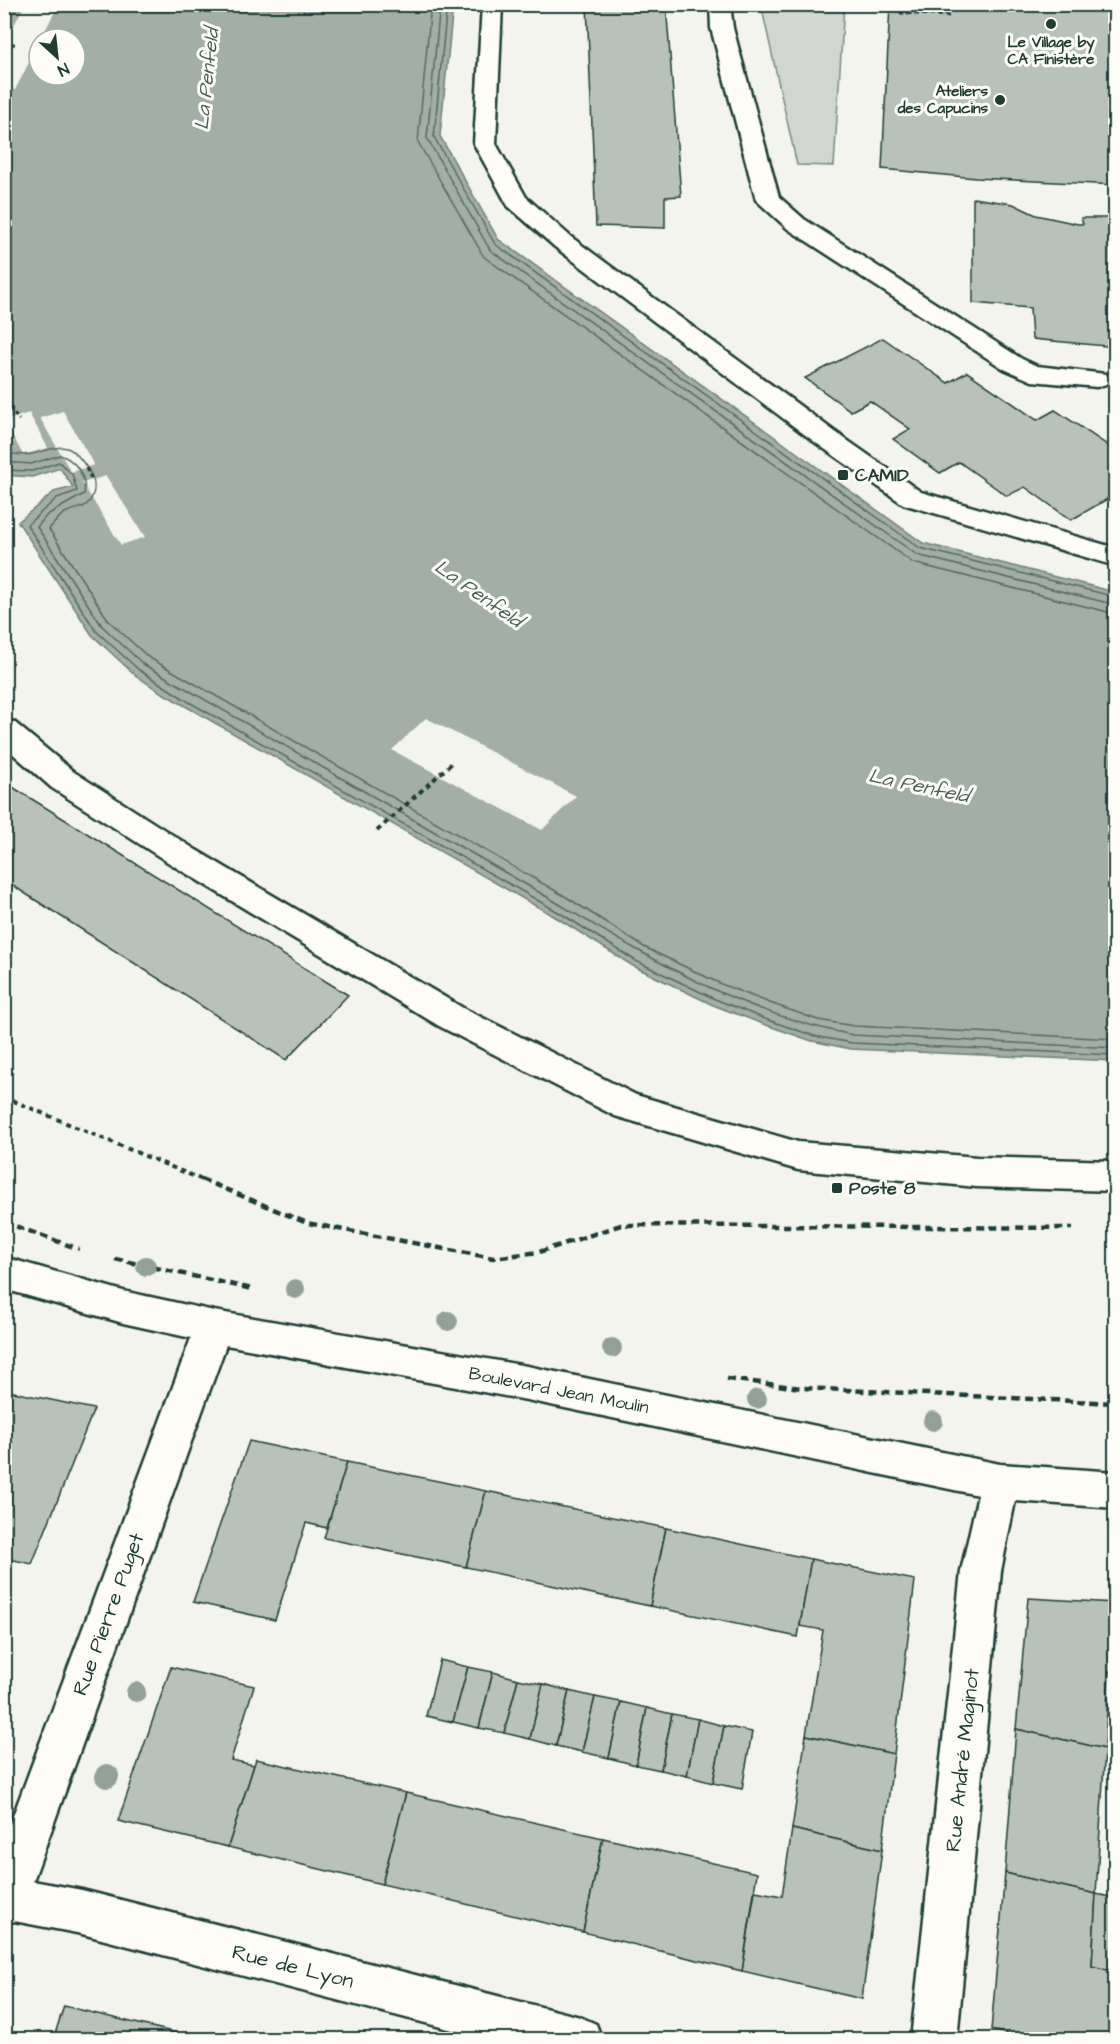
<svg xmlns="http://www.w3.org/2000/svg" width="1120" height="2044" font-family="'Architects Daughter',sans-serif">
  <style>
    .green { fill: #d1d6d1; stroke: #788a82; stroke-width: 1.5 }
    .water { fill: #a3aea7; stroke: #6e8179; stroke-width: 1.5; fill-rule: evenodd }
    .pier { fill: #f4f4ef }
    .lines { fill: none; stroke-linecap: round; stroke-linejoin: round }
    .shore { stroke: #546a62; stroke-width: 1.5 }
    .building { fill: #b9c1bb; stroke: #1f3d34; stroke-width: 1.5 }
    .minor-casing { stroke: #1f3d34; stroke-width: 5 }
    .path-far2 { stroke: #1f3d34; stroke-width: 3; stroke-dasharray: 4.5 3; stroke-linecap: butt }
    .path-far1 { stroke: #1f3d34; stroke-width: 4; stroke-dasharray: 5 4.5; stroke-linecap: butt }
    .path { stroke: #1f3d34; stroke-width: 4.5; stroke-dasharray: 8 5; stroke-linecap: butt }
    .minor { fill: #fdfcf7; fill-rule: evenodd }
    .tree { fill: #93a099 }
    .poi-dot { fill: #1f3d34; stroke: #fdfcf7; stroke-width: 2 }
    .labels { text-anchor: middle; stroke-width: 6; stroke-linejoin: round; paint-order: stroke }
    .far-poi-label { font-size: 15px; font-weight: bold; fill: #1f3d34; stroke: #fdfcf7 }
    .poi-label { font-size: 18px; font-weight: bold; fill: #1f3d34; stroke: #fdfcf7; text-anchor: start }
    .street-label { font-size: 18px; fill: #1f3d34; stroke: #fdfcf7 }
    .water-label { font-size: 20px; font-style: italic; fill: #475f56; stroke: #fdfcf7 }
    .near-street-label { font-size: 21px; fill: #1f3d34; stroke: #fdfcf7 }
  </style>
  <rect width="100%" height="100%" fill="#f4f4ef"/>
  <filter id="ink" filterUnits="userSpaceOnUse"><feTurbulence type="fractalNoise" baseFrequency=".0167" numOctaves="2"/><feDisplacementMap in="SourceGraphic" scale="12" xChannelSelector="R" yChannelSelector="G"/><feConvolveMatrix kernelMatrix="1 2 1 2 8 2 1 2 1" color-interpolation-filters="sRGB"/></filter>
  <g filter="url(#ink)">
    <path class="green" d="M761,5H844L834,166L797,165Z"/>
    <path class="water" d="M4,5H453L440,136L498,239L923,543L1115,592V1061L851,1049L812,1041L763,1024L713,1005L633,966L557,918L159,691L135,675L92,635L18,522L54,492L73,487L60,468L32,477L5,475ZM39,39H75V75H39Z"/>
    <g class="pier">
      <path d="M23,8L56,9L15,90L5,89V42Z"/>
      <path d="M63,411L94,465L71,472L40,418Z"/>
      <path d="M29,413L48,448L23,455L5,421Z"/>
      <path d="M106,476L145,537L121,545L82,483Z"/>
      <path d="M426,718L576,796L542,830L392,750Z"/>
    </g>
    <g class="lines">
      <g class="shore">
        <path d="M431,4L418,142L484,257L913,563L1116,614"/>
        <path d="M440,4L427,138L490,250L917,555L1116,605"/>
        <path d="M447,4L434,137L495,244L920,548L1116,597"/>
        <path d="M4,453C13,454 23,456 32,454C63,446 69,439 89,471C95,480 96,491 90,501C83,510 74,508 65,513C59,516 54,524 49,529L109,621L148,657L568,898L644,947L721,984L770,1003L818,1020L854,1026L1116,1039"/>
        <path d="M4,462L31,464L60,455C76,460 87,477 84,494L47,515L37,527L102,626L143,664C266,735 390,806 513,877C626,942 722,1010 853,1035L1116,1048"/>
        <path d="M4,470L32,471L59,462L72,474L77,491L57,498L27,525L96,631L139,670L189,702L560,913L636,961L715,999L765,1019L814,1036L852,1043L1116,1055"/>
      </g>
    </g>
    <g class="building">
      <path d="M587,4H666L681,196L665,197V228L596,226Z"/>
      <path d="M890,4H1116V185L976,178L882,169Z"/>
      <path d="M973,198L1013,204L1036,215L1078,224H1083L1081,218H1116V347L1032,339L1030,308L973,303Z"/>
      <path d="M883,338L948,383L967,372L1037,420L1055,410L1116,451V494L1071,520L1025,487L1007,496L959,462L940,473L893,439L910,429L870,401L851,411L805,378Z"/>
      <path d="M6,783L348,995L286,1060L4,880Z"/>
      <path d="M4,1390L94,1409L32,1564L4,1558Z"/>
      <path d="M249,1441L347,1462L327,1528L306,1523L275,1620L193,1602Z"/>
      <path d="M347,1462L486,1491L466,1567L324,1538Z"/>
      <path d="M486,1491L666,1528L650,1606L466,1567Z"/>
      <path d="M666,1528L811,1559L798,1637L650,1606Z"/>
      <path d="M811,1559L915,1580L894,1754L806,1735L823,1630L800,1626Z"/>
      <path d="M1028,1598L1116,1603V1672L1109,1671L1105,1749L1016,1729Z"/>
      <path d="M440,1660L468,1667L453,1722L426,1716Z"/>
      <path d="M171,1667L254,1686L231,1760L254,1765L228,1847L118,1821Z"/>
      <path d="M468,1667L493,1672L479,1728L453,1722Z"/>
      <path d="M493,1672L518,1679L504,1733L479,1728Z"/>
      <path d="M518,1679L543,1684L530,1739L504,1733Z"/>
      <path d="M543,1684L569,1691L556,1746L530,1739Z"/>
      <path d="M569,1691L595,1697L582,1752L556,1746Z"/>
      <path d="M595,1697L621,1702L609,1758L582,1752Z"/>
      <path d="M621,1702L647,1708L636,1765L609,1758Z"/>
      <path d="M647,1708L672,1714L661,1770L636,1765Z"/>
      <path d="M672,1714L698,1719L687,1776L661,1770Z"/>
      <path d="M698,1719L724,1726L713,1783L687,1776Z"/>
      <path d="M724,1726L752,1732L742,1789L713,1783Z"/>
      <path d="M1016,1729L1105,1749L1096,1894L1005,1873Z"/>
      <path d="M806,1735L894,1754L882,1850L792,1829Z"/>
      <path d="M256,1759L406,1793L382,1884L228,1847Z"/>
      <path d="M406,1793L603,1838L583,1932L382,1884Z"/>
      <path d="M792,1829L882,1850L862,1999L742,1971L755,1891L782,1896Z"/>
      <path d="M603,1838L757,1873L742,1971L583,1932Z"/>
      <path d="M1005,1873L1096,1894L1092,1966L1116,1972L1115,2040H1031L991,2030Z"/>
      <path d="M1096,1894L1116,1898V1972L1092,1966Z"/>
      <path d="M64,2006L206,2040H53Z"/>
    </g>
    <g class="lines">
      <g class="minor-casing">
        <g id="minor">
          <path d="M482,4H502L496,144L526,197L571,237L834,431L921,492L1116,548V566L903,504L816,443L555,247L508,206L474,144Z"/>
          <path d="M710,4H730L733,28L779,197L804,219L1022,359L1037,366L1106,374L1110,379L1106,384L1097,387L1032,381L1004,369L788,229L756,200L711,28Z"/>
          <path d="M4,719L14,722L74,772L196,850L463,1008L636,1095L798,1142L977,1157L1116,1161V1191L977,1187L798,1170L615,1116L439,1026L174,866L52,788L4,746Z"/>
          <path d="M4,1257L123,1291L214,1311L527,1366L1000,1464L1116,1472V1508L1015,1501L1001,1571L957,2040H911L961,1571L978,1495L527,1400L226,1345L33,1881L82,1890L580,2017L596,2024L602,2040H491L82,1934L14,1921L4,1925V1840L191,1338L123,1323L4,1289Z"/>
        </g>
      </g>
      <g class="path-far2">
        <path d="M901,4V13L949,16V7"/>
        <path d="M4,45L15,44"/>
        <path d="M4,402L19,420"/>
        <path d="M86,468L92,480"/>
      </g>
      <g class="path-far1">
        <path d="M377,831L452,763"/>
        <path d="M4,1097L205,1181"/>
      </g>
      <g class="path">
        <path d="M201,1179L307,1223L493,1258L539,1252L621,1225L1073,1228"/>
        <path d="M4,1222L79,1249"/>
        <path d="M115,1259L252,1289"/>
        <path d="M727,1379L802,1388L1116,1403"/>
      </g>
      <use href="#minor" class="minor"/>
    </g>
    <g class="tree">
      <circle cx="146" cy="1266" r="10"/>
      <circle cx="295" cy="1289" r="10"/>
      <circle cx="448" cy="1321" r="10"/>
      <circle cx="612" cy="1348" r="10"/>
      <circle cx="757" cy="1399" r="10"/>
      <circle cx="933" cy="1421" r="10"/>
      <circle cx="136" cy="1692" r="10"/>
      <circle cx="107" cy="1776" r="12"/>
    </g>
  </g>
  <g class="poi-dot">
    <circle cx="1051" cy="24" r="6"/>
    <circle cx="1000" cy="100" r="6"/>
    <rect x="837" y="469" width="12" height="12" rx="3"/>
    <rect x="831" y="1182" width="12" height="12" rx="3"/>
  </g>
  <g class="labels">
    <g class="far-poi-label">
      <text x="1051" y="47">Le Village by<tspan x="1051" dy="17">CA Finistère</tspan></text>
      <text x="988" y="96" text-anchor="end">Ateliers<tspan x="988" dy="17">des Capucins</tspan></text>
    </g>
    <g class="poi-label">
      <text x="855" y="481">CAMID</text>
      <text x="849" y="1194">Poste 8</text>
    </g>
    <g class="street-label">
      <text transform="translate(559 1390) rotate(11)" y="6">Boulevard Jean Moulin</text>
    </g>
    <g class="water-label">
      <text transform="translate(206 79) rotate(-84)" y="7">La Penfeld</text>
      <text transform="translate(479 593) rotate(35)" y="7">La Penfeld</text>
      <text transform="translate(919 785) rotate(12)" y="7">La Penfeld</text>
    </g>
    <g class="near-street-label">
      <text transform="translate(108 1614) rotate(-70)" y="7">Rue Pierre Puget</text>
      <text transform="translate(962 1760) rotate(-84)" y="7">Rue André Maginot</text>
      <text transform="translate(293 1966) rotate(14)" y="7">Rue de Lyon</text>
    </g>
  </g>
  <rect width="1120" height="2044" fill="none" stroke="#fdfcf7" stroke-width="24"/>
  <rect x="12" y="12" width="1096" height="2020" fill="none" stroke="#1f3d34" stroke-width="2" filter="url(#ink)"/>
  <g transform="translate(57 57) rotate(153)"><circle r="28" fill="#fdfcf7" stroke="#a4b0a9" stroke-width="1.5"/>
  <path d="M0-4.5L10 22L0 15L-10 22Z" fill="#1f3d34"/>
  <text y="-9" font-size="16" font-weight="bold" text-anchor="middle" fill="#1f3d34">N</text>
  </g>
</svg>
